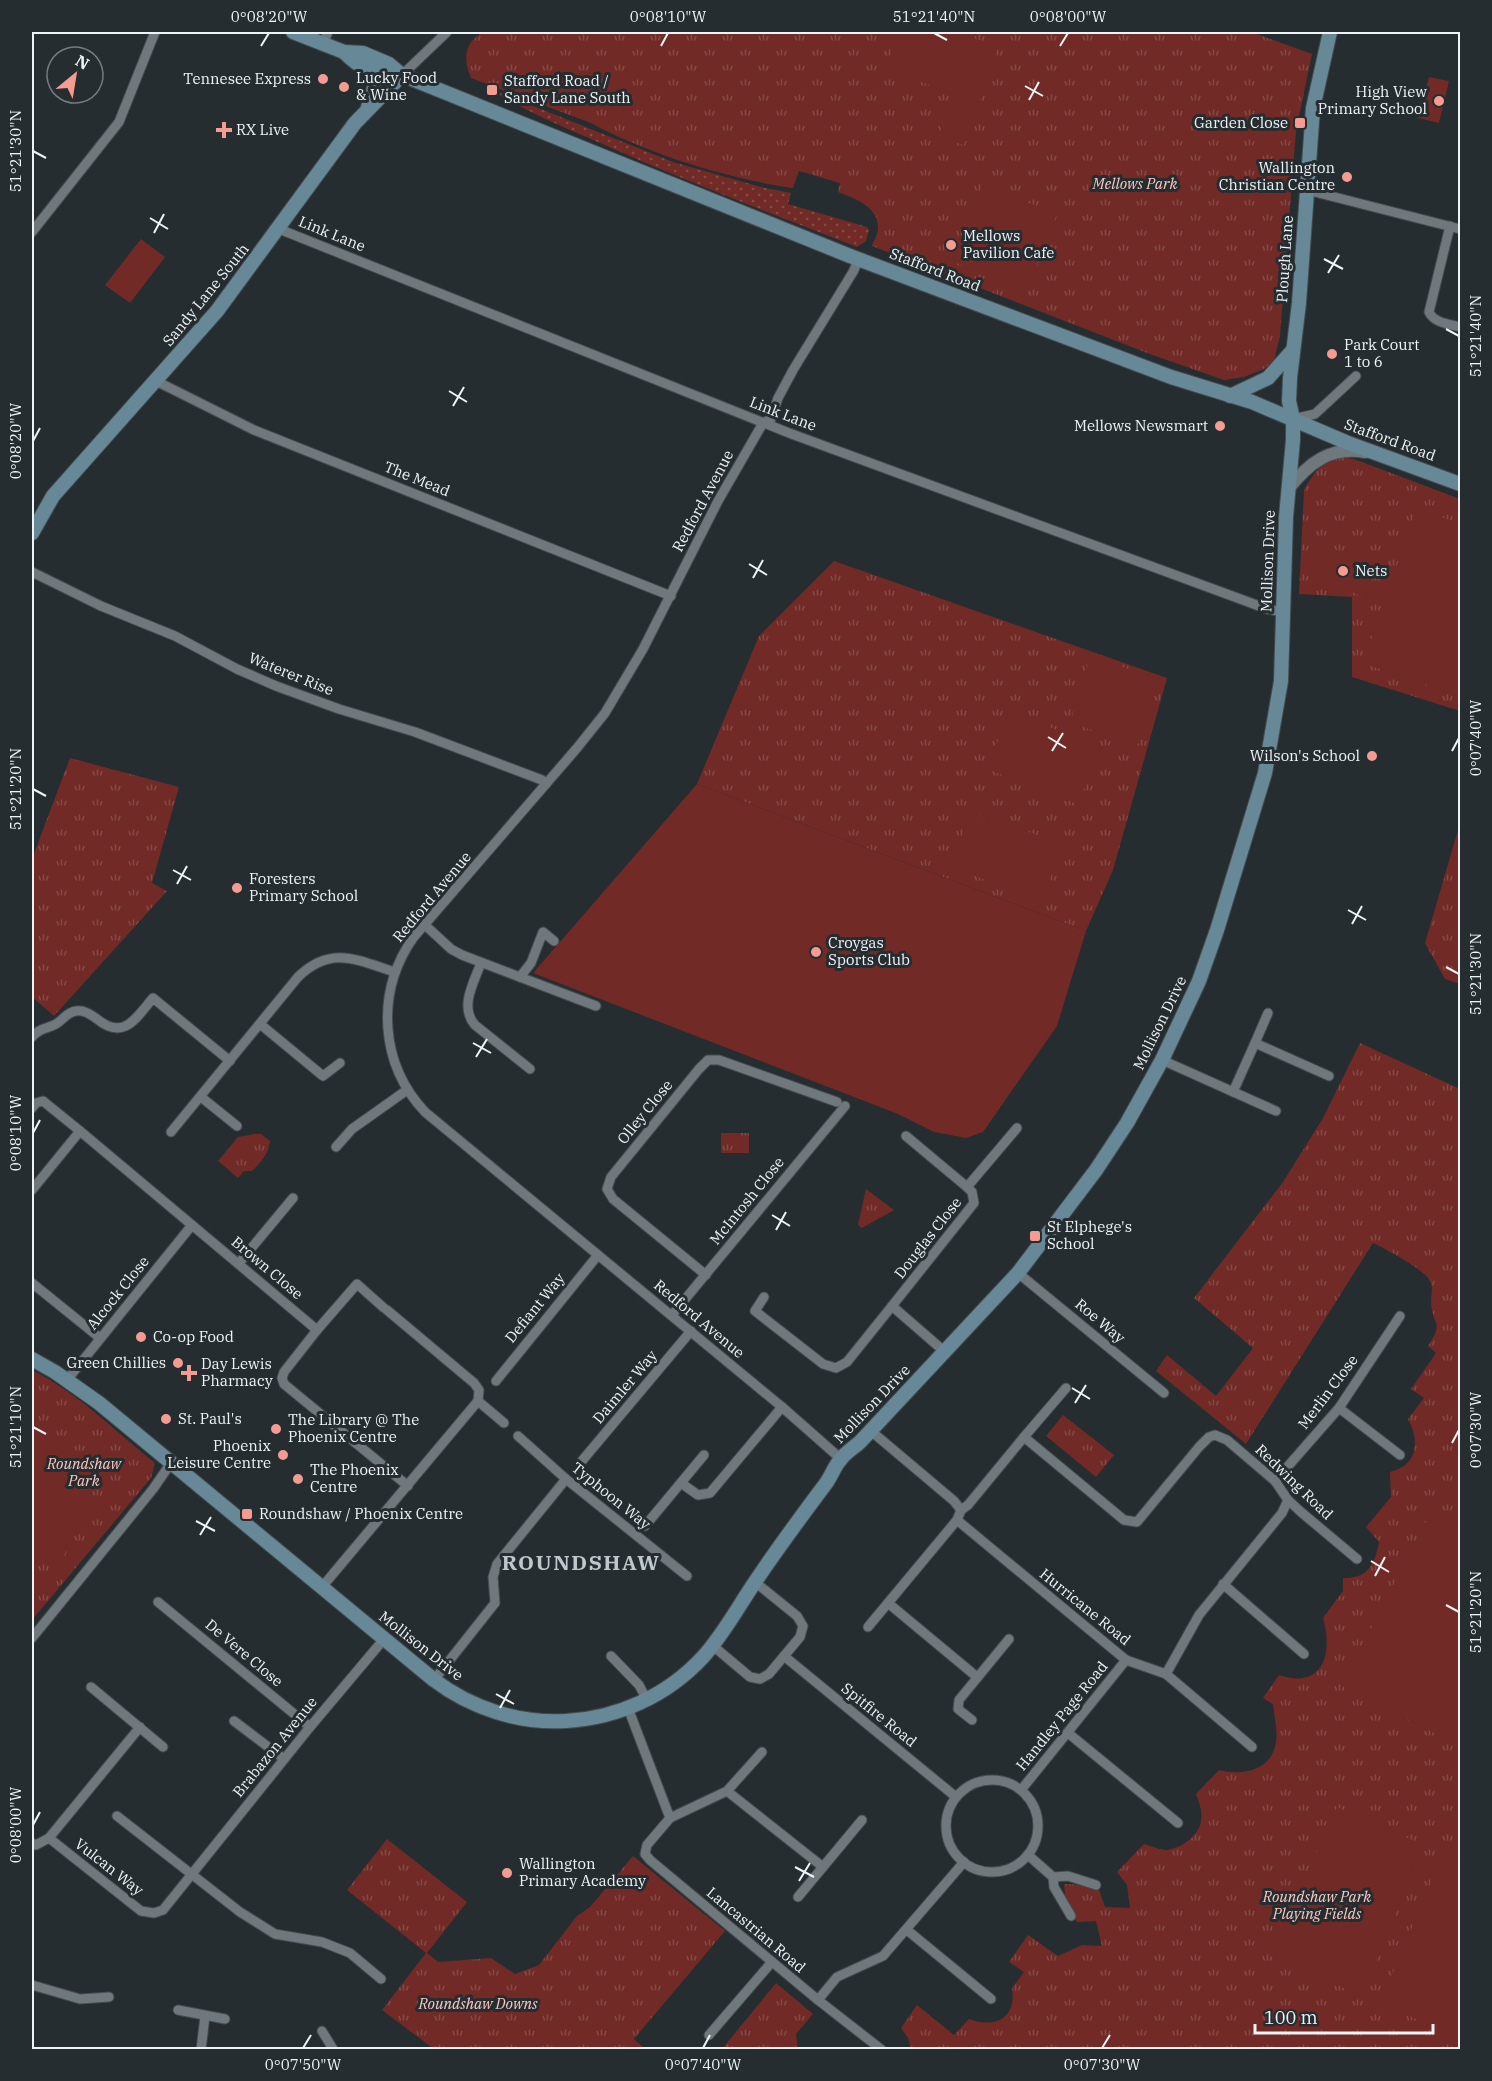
<svg xmlns="http://www.w3.org/2000/svg" width="1492" height="2081" font-family="'IBM Plex Serif',serif">
  <style>
    .grass { fill: url(#grass-dots) }
    .park { fill: url(#park-tufts) }
    .pitch { fill: #712a26 }
    .lines { fill: none; stroke-linecap: round; stroke-linejoin: round }
    .minor-casing { stroke: #444b4e; stroke-width: 11 }
    .tertiary-casing { stroke: #444b4e; stroke-width: 14 }
    .secondary-casing { stroke: #444b4e; stroke-width: 16 }
    .minor { stroke: #6f787d; stroke-width: 9 }
    .tertiary { stroke: #6f787d; stroke-width: 12 }
    .secondary { stroke: #678897; stroke-width: 14 }
    .ticks { fill: none; stroke: #eef4f6; stroke-width: 2 }
    .poi-dot { fill: #f59c92; stroke: #252d31; stroke-width: 2 }
    .labels { text-anchor: middle; stroke-width: 6; stroke-linejoin: round; paint-order: stroke }
    .poi-label { font-size: 15px; fill: #eef4f6; stroke: #252d31; text-anchor: start }
    .park-label { font-size: 15px; font-style: italic; fill: #ffc9c2; stroke: #252d31 }
    .street-label { font-size: 15px; fill: #eef4f6; stroke: #252d31 }
    .district-label { font-size: 21px; font-weight: bold; letter-spacing: 1.5px; fill: #bec8cd; stroke: #252d31 }
    .neatline { fill: none; stroke: #eef4f6; stroke-width: 2 }
    .ticks-label { font-size: 15px; text-anchor: middle; fill: #eef4f6 }
  </style>
  <defs>
    <pattern id="grass-dots" width="8" height="8" patternUnits="userSpaceOnUse" patternTransform="scale(1.5)"><rect width="8" height="8" fill="#712a26"/><path d="M2 2h.1M6 6h.1" fill="none" stroke="#864a46" stroke-width="1.8" stroke-linecap="round"/></pattern>
    <pattern id="park-tufts" width="24" height="20" patternUnits="userSpaceOnUse" patternTransform="scale(1.5)"><rect width="24" height="20" fill="#712a26"/><path d="M3 7l-1-3M5 7V3M7 7l1-3M15 17l-1-3M17 17v-4M19 17l1-3" fill="none" stroke="#864a46"/></pattern>
  </defs>
  <rect width="100%" height="100%" fill="#252d31"/>
  <path class="grass" d="M501,93L673,162L761,187L791,193L788,204L867,227L869,230L866,241L857,247C774,214 689,183 607,146C570,130 534,115 499,95Z"/>
  <g class="park">
    <path d="M479,32H1251L1312,54L1296,131L1280,336L1274,360L1264,369L1244,377L1224,380L1147,353L872,246C874,240 878,234 878,228C879,207 854,198 838,192L840,183L799,171L793,188C729,179 648,154 591,123L471,78C464,61 463,45 480,34Z"/>
    <path d="M1341,457L1354,459L1460,499V711L1352,677V597L1299,594L1304,490C1312,474 1323,461 1341,457Z"/>
    <path d="M834,561L1167,678L1113,870L1086,931L697,784L759,636Z"/>
    <path d="M70,758L179,787L152,883L167,891L54,1016L32,997V859Z"/>
    <path d="M1460,823V984L1445,979L1425,943Z"/>
    <path d="M1360,1043L1460,1089V2049L911,2050L908,2038L901,2028L917,2005L954,2035L969,2019C995,2029 1017,2018 1012,1988L1024,1972L1009,1962L1028,1935L1058,1956L1082,1945L1102,1946L1096,1921L1077,1922L1066,1903L1064,1884L1084,1885L1099,1890L1105,1907L1130,1908L1127,1885L1117,1872L1144,1844C1151,1846 1160,1850 1167,1850C1181,1848 1199,1836 1201,1821C1203,1812 1199,1802 1196,1794L1219,1770C1242,1776 1272,1771 1276,1742C1278,1730 1274,1716 1273,1704L1263,1698L1279,1675C1324,1690 1333,1653 1323,1618L1343,1591V1578C1368,1579 1375,1564 1379,1542L1366,1527L1391,1497L1390,1472C1418,1465 1420,1441 1408,1419L1424,1398L1411,1389L1436,1353L1428,1346C1445,1320 1432,1326 1431,1302C1431,1294 1434,1286 1429,1279C1421,1268 1386,1249 1373,1243L1246,1444L1156,1371L1167,1355L1216,1396L1253,1348L1194,1298L1283,1182L1323,1118Z"/>
    <rect x="721" y="1133" width="28" height="20"/>
    <path d="M254,1134H261L270,1141C268,1155 261,1162 252,1171H244L238,1178L218,1161L238,1137Z"/>
    <path d="M866,1189L894,1210L862,1228L858,1225Z"/>
    <path d="M32,1370C78,1393 115,1431 155,1463L151,1478L32,1620Z"/>
    <path d="M1063,1415L1114,1455L1096,1477L1046,1436Z"/>
    <path d="M387,1839L467,1902L427,1953L438,1962L491,1958L515,1974L539,1965L577,1916L590,1907L633,1856L725,1931L634,2039L645,2049H434L382,2010L426,1953L347,1890Z"/>
    <path d="M776,1983L813,2014L796,2034L798,2049H722Z"/>
  </g>
  <g class="pitch">
    <path d="M899,32H955L998,46L979,102L886,70Z"/>
    <path d="M1429,77L1449,81L1439,123L1418,118Z"/>
    <path d="M953,97L978,105L964,145L939,137Z"/>
    <path d="M983,185L1057,214L1027,290L954,262Z"/>
    <path d="M141,239L165,257L130,303L105,285Z"/>
    <path d="M1417,508L1460,524V686L1457,695L1363,663Z"/>
    <path d="M1320,544L1377,565L1365,597L1308,576Z"/>
    <path d="M1090,657L1159,678L1139,744L1070,723Z"/>
    <path d="M1009,711L1100,747L1078,804L987,769Z"/>
    <path d="M697,784L1086,931L1057,1026L983,1132L966,1138L934,1132L898,1114L533,973Z"/>
    <path d="M971,812L1063,844L1042,900L950,867Z"/>
    <path d="M32,1438L102,1470L59,1567L32,1555Z"/>
    <path d="M1430,1513L1460,1529V1746L1342,1686Z"/>
    <path d="M1337,1807L1426,1846L1360,1995L1271,1956Z"/>
    <path d="M1444,1853L1460,1860V2038L1380,2003Z"/>
    <path d="M1154,2030L1192,2049H1143Z"/>
  </g>
  <g class="lines">
    <g class="minor-casing">
      <g id="minor">
        <path d="M323,44L328,32"/>
        <path d="M402,75L447,32"/>
        <path d="M1307,190L1460,229"/>
        <path d="M1450,226L1429,312C1434,323 1449,324 1460,327"/>
        <path d="M279,229L789,433L1243,600L1267,609L1283,612"/>
        <path d="M32,232L119,122L155,32"/>
        <path d="M156,381L254,430L671,596"/>
        <path d="M1293,419L1315,414L1356,376"/>
        <path d="M32,572L101,606L175,636L237,669L276,686L339,709L415,732L542,780L546,784"/>
        <path d="M425,925L451,949L462,955L596,1006"/>
        <path d="M481,963C474,982 459,1007 475,1025L530,1069"/>
        <path d="M520,977L531,963L543,932L554,941"/>
        <path d="M1268,1013L1255,1043L1329,1076"/>
        <path d="M260,1024L323,1076L340,1063"/>
        <path d="M32,1037C39,1028 47,1029 56,1024C63,1020 67,1012 76,1011C84,1010 90,1014 97,1019C124,1041 136,1018 153,998L230,1061"/>
        <path d="M1162,1060L1276,1111"/>
        <path d="M1233,1092L1255,1043"/>
        <path d="M201,1097L237,1126"/>
        <path d="M32,1108L36,1103L43,1101L80,1131"/>
        <path d="M171,1132L298,977C331,945 357,960 395,972"/>
        <path d="M336,1147L352,1129L407,1090"/>
        <path d="M967,1187L1017,1128"/>
        <path d="M32,1190L80,1131L317,1330L284,1372L282,1378L284,1384L408,1486"/>
        <path d="M239,1263L293,1198"/>
        <path d="M1018,1273L1164,1393"/>
        <path d="M706,1275L613,1199L607,1189L611,1177L699,1069L708,1060H719L837,1102"/>
        <path d="M32,1283L100,1338"/>
        <path d="M764,1297L755,1311L823,1364L836,1368L847,1362L892,1306L945,1352"/>
        <path d="M892,1306L974,1203L972,1192L967,1187L906,1136"/>
        <path d="M387,1310L474,1383L479,1390L478,1401L504,1423"/>
        <path d="M672,1315L845,1106"/>
        <path d="M317,1330L357,1284L384,1308"/>
        <path d="M67,1380L192,1225"/>
        <path d="M496,1381L598,1255"/>
        <path d="M1339,1408L1400,1455"/>
        <path d="M871,1431L954,1501L961,1510L957,1520L1126,1660L1166,1674L1199,1615L1282,1513L1288,1500"/>
        <path d="M518,1436L566,1479L687,1576"/>
        <path d="M1024,1437L1066,1388"/>
        <path d="M841,1459L782,1407L425,1112C380,1064 375,993 413,938L577,748L605,713L643,649L718,501L763,423L771,419L778,398L793,370L853,272L859,259"/>
        <path d="M581,1462L691,1331"/>
        <path d="M1275,1481L1339,1408L1400,1316"/>
        <path d="M681,1483L698,1495L710,1493L782,1407"/>
        <path d="M961,1510L968,1505L1024,1437L1124,1520L1137,1522L1199,1447L1209,1437L1215,1435L1227,1440L1275,1481L1288,1500L1301,1512L1357,1559"/>
        <path d="M645,1526L704,1455"/>
        <path d="M1223,1584L1304,1654"/>
        <path d="M322,1587L478,1401"/>
        <path d="M158,1602L310,1727"/>
        <path d="M888,1603L977,1677"/>
        <path d="M868,1627L957,1520"/>
        <path d="M32,1638L153,1489L171,1463"/>
        <path d="M712,1645L750,1677L760,1679L769,1674L800,1637L803,1626L797,1616L755,1582"/>
        <path d="M611,1656L639,1685L647,1700"/>
        <path d="M784,1656L956,1797"/>
        <path d="M1166,1674L1252,1747"/>
        <path d="M434,1680L495,1603L493,1577L497,1564L566,1479"/>
        <path d="M91,1687L163,1747"/>
        <path d="M628,1708L670,1818L647,1845L645,1854L650,1860L818,2000L837,1977L883,1956L964,1862"/>
        <path d="M972,1720L958,1709L959,1700L1009,1639"/>
        <path d="M234,1721L284,1759"/>
        <path d="M1068,1733L1178,1823"/>
        <circle cx="992" cy="1826" r="46"/>
        <path d="M1021,1790L1126,1660"/>
        <path d="M727,1791L823,1867"/>
        <path d="M117,1816L240,1912L275,1934L322,1942L350,1953L381,1979"/>
        <path d="M670,1818L727,1791L762,1752"/>
        <path d="M49,1838L140,1727"/>
        <path d="M32,1843L36,1845L49,1838L141,1911L154,1913L163,1910L310,1727L384,1639"/>
        <path d="M1028,1855L1053,1877L1068,1876L1096,1885"/>
        <path d="M1053,1877L1054,1887L1071,1916"/>
        <path d="M798,1897L862,1820"/>
        <path d="M907,1930L991,1999"/>
        <path d="M32,1985L80,1999L109,1997"/>
        <path d="M818,2000L882,2050"/>
        <path d="M178,2010L225,2019"/>
        <path d="M322,2031L333,2049"/>
        <path d="M709,2035L771,1963"/>
        <path d="M201,2050L205,2016"/>
      </g>
    </g>
    <g class="tertiary-casing">
      <path id="tertiary" d="M1288,489C1309,463 1330,446 1365,452"/>
    </g>
    <g class="secondary-casing">
      <g id="secondary">
        <path d="M293,32L344,52L363,53L389,64L402,75L850,256L1171,377L1252,402L1348,443L1460,484"/>
        <path d="M344,52C359,68 380,78 402,75"/>
        <path d="M368,107L375,85L369,70"/>
        <path d="M1230,396L1268,378L1293,350"/>
        <path d="M32,533L53,496L217,311L355,123L402,75"/>
        <path d="M32,1359L55,1372L99,1403L434,1680C471,1708 519,1724 566,1721C618,1718 667,1696 703,1657C723,1635 738,1607 755,1582C777,1549 800,1518 824,1486C831,1478 834,1466 841,1459C846,1452 855,1447 861,1441L1018,1273L1096,1170L1127,1123L1162,1060L1199,981L1217,930L1265,773L1281,681L1286,517L1293,440V419L1289,401L1290,378L1299,303L1313,108L1330,32"/>
      </g>
    </g>
    <use href="#minor" class="minor"/>
    <use href="#tertiary" class="tertiary"/>
    <use href="#secondary" class="secondary"/>
  </g>
  <path class="ticks" d="M934,33L947,40M261,46L269,33M661,46L668,33M1060,46L1068,33M1025,86L1043,96M1029,100L1039,82M33,151L46,158M150,218L168,229M154,233L164,214M1324,259L1343,269M1328,273L1339,255M1446,329L1459,336M449,391L467,402M453,406L464,387M33,441L40,428M749,564L767,575M753,578L763,560M1048,737L1066,748M1052,751L1063,733M1452,751L1459,738M33,789L46,796M173,870L191,880M177,884L187,866M1348,910L1366,920M1352,924L1362,906M1446,967L1459,974M473,1043L491,1053M476,1057L487,1039M33,1133L40,1120M772,1215L790,1226M776,1230L786,1212M1072,1388L1090,1399M1075,1403L1086,1385M33,1427L46,1434M1452,1443L1459,1430M196,1521L215,1531M200,1535L211,1517M1371,1561L1389,1572M1375,1576L1385,1557M1446,1605L1459,1612M496,1694L514,1704M500,1708L510,1690M33,1825L40,1812M795,1867L814,1877M799,1881L810,1863M303,2048L311,2035M703,2048L710,2035M1102,2048L1110,2035"/>
  <g class="poi-dot">
    <circle cx="323" cy="79" r="6"/>
    <circle cx="344" cy="87" r="6"/>
    <rect x="486" y="84" width="12" height="12" rx="3"/>
    <circle cx="1439" cy="101" r="6"/>
    <rect x="1294" y="117" width="12" height="12" rx="3"/>
    <path d="M221 121h6v6h6v6h-6v6h-6v-6h-6v-6h6z"/>
    <circle cx="1347" cy="177" r="6"/>
    <circle cx="951" cy="245" r="6"/>
    <circle cx="1332" cy="354" r="6"/>
    <circle cx="1220" cy="426" r="6"/>
    <circle cx="1343" cy="571" r="6"/>
    <circle cx="1372" cy="756" r="6"/>
    <circle cx="237" cy="888" r="6"/>
    <circle cx="816" cy="952" r="6"/>
    <rect x="1029" y="1230" width="12" height="12" rx="3"/>
    <circle cx="141" cy="1337" r="6"/>
    <circle cx="178" cy="1363" r="6"/>
    <path d="M186 1364h6v6h6v6h-6v6h-6v-6h-6v-6h6z"/>
    <circle cx="166" cy="1419" r="6"/>
    <circle cx="276" cy="1429" r="6"/>
    <circle cx="283" cy="1455" r="6"/>
    <circle cx="298" cy="1479" r="6"/>
    <rect x="241" y="1508" width="12" height="12" rx="3"/>
    <circle cx="507" cy="1873" r="6"/>
  </g>
  <g class="labels">
    <g class="poi-label">
      <text x="356" y="83">Lucky Food<tspan x="356" dy="17">&amp; Wine</tspan></text>
      <text x="311" y="84" text-anchor="end">Tennesee Express</text>
      <text x="504" y="86">Stafford Road /<tspan x="504" dy="17">Sandy Lane South</tspan></text>
      <text x="1427" y="97" text-anchor="end">High View<tspan x="1427" dy="17">Primary School</tspan></text>
      <text x="1288" y="128" text-anchor="end">Garden Close</text>
      <text x="236" y="135">RX Live</text>
      <text x="1335" y="173" text-anchor="end">Wallington<tspan x="1335" dy="17">Christian Centre</tspan></text>
      <text x="963" y="241">Mellows<tspan x="963" dy="17">Pavilion Cafe</tspan></text>
      <text x="1344" y="350">Park Court<tspan x="1344" dy="17">1 to 6</tspan></text>
      <text x="1208" y="431" text-anchor="end">Mellows Newsmart</text>
      <text x="1355" y="576">Nets</text>
      <text x="1360" y="761" text-anchor="end">Wilson's School</text>
      <text x="249" y="884">Foresters<tspan x="249" dy="17">Primary School</tspan></text>
      <text x="828" y="948">Croygas<tspan x="828" dy="17">Sports Club</tspan></text>
      <text x="1047" y="1232">St Elphege's<tspan x="1047" dy="17">School</tspan></text>
      <text x="153" y="1342">Co-op Food</text>
      <text x="166" y="1368" text-anchor="end">Green Chillies</text>
      <text x="201" y="1369">Day Lewis<tspan x="201" dy="17">Pharmacy</tspan></text>
      <text x="178" y="1424">St. Paul's</text>
      <text x="288" y="1425">The Library @ The<tspan x="288" dy="17">Phoenix Centre</tspan></text>
      <text x="271" y="1451" text-anchor="end">Phoenix<tspan x="271" dy="17">Leisure Centre</tspan></text>
      <text x="310" y="1475">The Phoenix<tspan x="310" dy="17">Centre</tspan></text>
      <text x="259" y="1519">Roundshaw / Phoenix Centre</text>
      <text x="519" y="1869">Wallington<tspan x="519" dy="17">Primary Academy</tspan></text>
    </g>
    <g class="park-label">
      <text x="1135" y="189">Mellows Park</text>
      <text x="84" y="1469">Roundshaw<tspan x="84" dy="17">Park</tspan></text>
      <text x="1317" y="1902">Roundshaw Park<tspan x="1317" dy="17">Playing Fields</tspan></text>
      <text x="478" y="2009">Roundshaw Downs</text>
    </g>
    <g class="street-label">
      <text transform="translate(332 234) rotate(22)" y="5">Link Lane</text>
      <text transform="translate(1285 259) rotate(-86)" y="5">Plough Lane</text>
      <text transform="translate(935 270) rotate(21)" y="5">Stafford Road</text>
      <text transform="translate(206 295) rotate(-51)" y="5">Sandy Lane South</text>
      <text transform="translate(783 414) rotate(21)" y="5">Link Lane</text>
      <text transform="translate(1390 440) rotate(20)" y="5">Stafford Road</text>
      <text transform="translate(417 479) rotate(22)" y="5">The Mead</text>
      <text transform="translate(703 501) rotate(-62)" y="5">Redford Avenue</text>
      <text transform="translate(1268 561) rotate(-88)" y="5">Mollison Drive</text>
      <text transform="translate(291 674) rotate(22)" y="5">Waterer Rise</text>
      <text transform="translate(432 897) rotate(-50)" y="5">Redford Avenue</text>
      <text transform="translate(1160 1023) rotate(-64)" y="5">Mollison Drive</text>
      <text transform="translate(645 1112) rotate(-51)" y="5">Olley Close</text>
      <text transform="translate(747 1201) rotate(-51)" y="5">McIntosh Close</text>
      <text transform="translate(928 1238) rotate(-52)" y="5">Douglas Close</text>
      <text transform="translate(267 1268) rotate(40)" y="5">Brown Close</text>
      <text transform="translate(118 1293) rotate(-51)" y="5">Alcock Close</text>
      <text transform="translate(535 1308) rotate(-51)" y="5">Defiant Way</text>
      <text transform="translate(699 1319) rotate(40)" y="5">Redford Avenue</text>
      <text transform="translate(1100 1321) rotate(40)" y="5">Roe Way</text>
      <text transform="translate(625 1387) rotate(-50)" y="5">Daimler Way</text>
      <text transform="translate(1328 1392) rotate(-53)" y="5">Merlin Close</text>
      <text transform="translate(872 1404) rotate(-46)" y="5">Mollison Drive</text>
      <text transform="translate(1294 1482) rotate(44)" y="5">Redwing Road</text>
      <text transform="translate(611 1496) rotate(39)" y="5">Typhoon Way</text>
      <text transform="translate(1085 1607) rotate(39)" y="5">Hurricane Road</text>
      <text transform="translate(421 1646) rotate(38)" y="5">Mollison Drive</text>
      <text transform="translate(244 1653) rotate(40)" y="5">De Vere Close</text>
      <text transform="translate(879 1715) rotate(39)" y="5">Spitfire Road</text>
      <text transform="translate(1062 1716) rotate(-51)" y="5">Handley Page Road</text>
      <text transform="translate(275 1747) rotate(-51)" y="5">Brabazon Avenue</text>
      <text transform="translate(109 1867) rotate(38)" y="5">Vulcan Way</text>
      <text transform="translate(756 1930) rotate(40)" y="5">Lancastrian Road</text>
    </g>
    <g class="district-label">
      <text x="581" y="1570">ROUNDSHAW</text>
    </g>
  </g>
  <rect width="1492" height="2081" fill="none" stroke="#252d31" stroke-width="66"/>
  <g transform="translate(75 75) rotate(30)"><circle r="28" fill="#252d31" stroke="#757d80" stroke-width="1.5"/>
  <path d="M0-4.5L10 22L0 15L-10 22Z" fill="#f59c92"/>
  <text y="-9" font-size="16" font-weight="bold" text-anchor="middle" fill="#eef4f6">N</text>
  </g>
  <path d="M1255 2024v9h178v-9" fill="none" stroke="#eef4f6" stroke-width="3"/>
  <text x="1264" y="2024" font-size="18" fill="#eef4f6" stroke="#252d31" stroke-width="4.5" paint-order="stroke">100 m</text>
  <rect x="33" y="33" width="1426" height="2015" class="neatline"/>
  <g class="ticks-label">
    <text x="269" y="22">0°08'20"W</text>
    <text x="668" y="22">0°08'10"W</text>
    <text x="934" y="22">51°21'40"N</text>
    <text x="1068" y="22">0°08'00"W</text>
    <text transform="translate(16 151) rotate(-90)" y="5">51°21'30"N</text>
    <text transform="translate(1476 336) rotate(-90)" y="5">51°21'40"N</text>
    <text transform="translate(16 441) rotate(-90)" y="5">0°08'20"W</text>
    <text transform="translate(1476 738) rotate(-90)" y="5">0°07'40"W</text>
    <text transform="translate(16 789) rotate(-90)" y="5">51°21'20"N</text>
    <text transform="translate(1476 974) rotate(-90)" y="5">51°21'30"N</text>
    <text transform="translate(16 1133) rotate(-90)" y="5">0°08'10"W</text>
    <text transform="translate(16 1427) rotate(-90)" y="5">51°21'10"N</text>
    <text transform="translate(1476 1430) rotate(-90)" y="5">0°07'30"W</text>
    <text transform="translate(1476 1612) rotate(-90)" y="5">51°21'20"N</text>
    <text transform="translate(16 1825) rotate(-90)" y="5">0°08'00"W</text>
    <text x="303" y="2070">0°07'50"W</text>
    <text x="703" y="2070">0°07'40"W</text>
    <text x="1102" y="2070">0°07'30"W</text>
  </g>
</svg>
